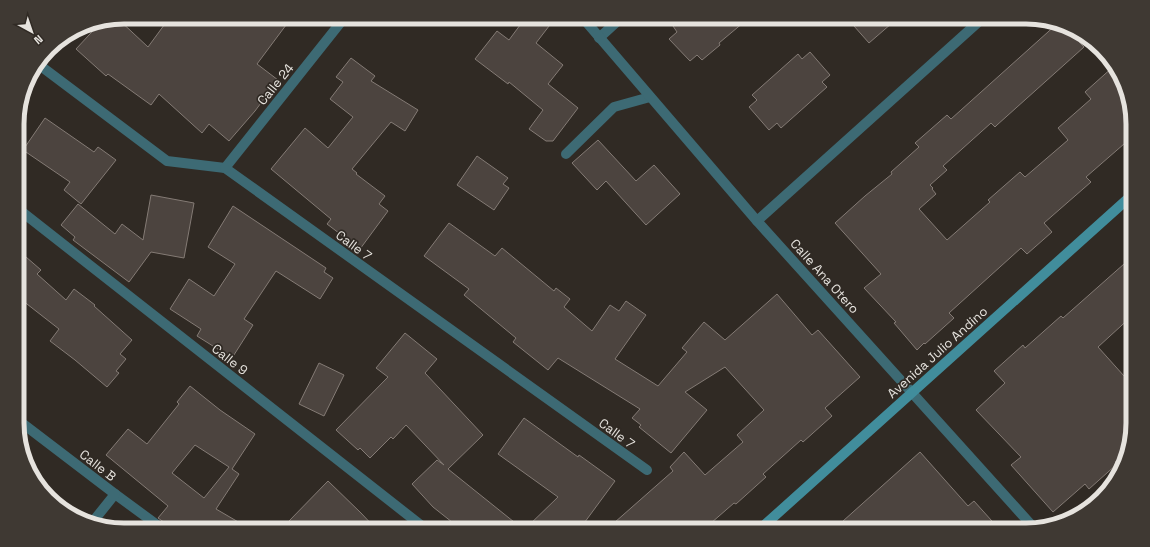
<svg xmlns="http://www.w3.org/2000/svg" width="1150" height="547" font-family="'Space Grotesk',sans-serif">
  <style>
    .building { fill: #4c443f; stroke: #847b75; fill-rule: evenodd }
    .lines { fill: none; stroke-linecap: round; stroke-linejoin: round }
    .lane { stroke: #3d6a74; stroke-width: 10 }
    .street { stroke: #3d6a74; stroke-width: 10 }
    .secondary { stroke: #418d9c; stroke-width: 10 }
    .labels { text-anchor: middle; stroke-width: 3.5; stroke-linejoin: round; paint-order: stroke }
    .street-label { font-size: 13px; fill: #e6e3de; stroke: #302a24 }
    .rim { fill: none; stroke: #e6e3de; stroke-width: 5 }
  </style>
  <rect width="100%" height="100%" fill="#302a24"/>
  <g class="building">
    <path d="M170,17H196L208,25L213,17H220L231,25L237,17H292L257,64L278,80L255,111L229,141L209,124L202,133L159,94L151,105L108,74L106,76L76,49L102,21L117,18L148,47Z"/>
    <path d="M526,17H556L536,43L563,65L548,84L578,108L553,141H546L529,129L543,110L509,82L508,84L475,59L497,31L509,40Z"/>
    <path d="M683,17H750L719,43L720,45L702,60L697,55L690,61L669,39L677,32L673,26Z"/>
    <path d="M846,17H899L869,43Z"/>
    <path d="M1058,23L1067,25L1084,38L1079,42L1084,47L997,125L995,127L991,123L943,166L947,170L930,185L933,188L932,189L936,194L919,209L947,240L990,202L988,200L1020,172L1025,177L1068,140L1058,128L1091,99L1085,92L1114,66L1132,110V137L1086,177L1091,182L1044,223L1052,232L1027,254L1021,248L949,313L954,318L925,344L924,343L917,350L900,330L894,323L896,322L864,288L881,274L835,223L865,196L892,174L891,172L919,147L915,143L947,115L951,119Z"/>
    <path d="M810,52L830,75L822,82L827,87L781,128L777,123L769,130L749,107L757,100L752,95L798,54L802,59Z"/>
    <path d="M351,58L375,76L371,81L418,110L405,131L391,122L352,169L357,173L356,174L385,196L379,204L388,211L360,249L327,224L331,219L271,169L305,128L328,148L353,117L330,99L343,82L336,77Z"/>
    <path d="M45,118L94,152L98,147L116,160L81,204L64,190L70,182L23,150Z"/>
    <path d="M598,140L636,181L654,165L680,194L646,225L606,181L597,190L572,163Z"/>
    <path d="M477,156L508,178L503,184L509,188L494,210L457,185Z"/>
    <path d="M151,195L194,203L184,258L151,252L129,282L73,240L75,237L61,225L78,204L115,234L122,224L143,240Z"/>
    <path d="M233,206L326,268L324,272L333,278L320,299L276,271L244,319L253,325L232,358L197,336L201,329L170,309L189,279L214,296L235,264L208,247Z"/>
    <path d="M449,223L495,256L502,248L554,291L556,288L570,299L564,307L592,331L610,305L619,311L626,301L646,315L615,359L658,386L687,352L682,348L704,322L725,340L777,294L812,335L818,330L860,377L825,408L832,416L803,442L801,440L763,474L766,477L736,504L734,503L703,530H606L673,471L670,467L684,452L705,475L743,442L737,435L764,410L725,367L685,392L707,410L671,453L639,427L641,425L632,418L640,409L558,358L548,370L513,342L516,338L464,295L469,289L424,256Z"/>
    <path d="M18,250L41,270L37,274L66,300L74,289L95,305L94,306L132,340L120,354L126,359L116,371L119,373L107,387L75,360L50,341L59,329L18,297Z"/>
    <path d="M1133,256V315L1098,347L1133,386V423L1128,447L1118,456L1120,459L1115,462L1117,464L1089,489L1085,484L1053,512L1011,465L1021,457L976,410L1005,383L994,371L1023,345L1025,348L1061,316L1063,318Z"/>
    <path d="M405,333L437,359L425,373L483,435L448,469L524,530L558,497L498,454L524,418L578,457L579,455L615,481L579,530H462L433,507L412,484L437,460L444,465L406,425L393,439L391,437L370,458L360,448L358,450L336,430L388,377L376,368Z"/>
    <path d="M319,363L344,375L324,416L299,404Z"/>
    <path d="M190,386L220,410L255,434L232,469L239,474L216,509L252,530H170L168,525L158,518L168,506L106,455L128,429L147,444L179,404L177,402ZM195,445L229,467L204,498L172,473Z"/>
    <path d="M920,452L968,506L974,501L1000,530H833Z"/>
    <path d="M328,481L361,513L377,530H299L289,521Z"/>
  </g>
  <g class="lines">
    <g class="lane">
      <path d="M599,38L622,17"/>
      <path d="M566,154L614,107L650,97"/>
      <path d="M757,221L984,17"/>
    </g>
    <g class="street">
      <path d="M582,17L757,221L1035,529"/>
      <path d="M38,64L167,161L225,168L647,470"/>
      <path d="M225,168L345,17"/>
      <path d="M17,208L427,530"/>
      <path d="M18,420L115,494L164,530"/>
      <path d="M91,524L115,494"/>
    </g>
    <path class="secondary" d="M759,530L1132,195"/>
  </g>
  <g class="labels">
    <g class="street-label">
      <text transform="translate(275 84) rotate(-51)" y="5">Calle 24</text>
      <text transform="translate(354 245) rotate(36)" y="5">Calle 7</text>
      <text transform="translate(825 276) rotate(48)" y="5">Calle Ana Otero</text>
      <text transform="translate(937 352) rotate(-42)" y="5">Avenida Julio Andino</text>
      <text transform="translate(230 359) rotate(38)" y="5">Calle 9</text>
      <text transform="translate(617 433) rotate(36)" y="5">Calle 7</text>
      <text transform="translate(98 465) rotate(38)" y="5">Calle B</text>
    </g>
  </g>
  <path d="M0 0H1150V547H0ZM124 24H1026A100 100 0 0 1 1126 124V423A100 100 0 0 1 1026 523H124A100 100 0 0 1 24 423V124A100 100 0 0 1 124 24Z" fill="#3f3933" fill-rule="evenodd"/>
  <path class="rim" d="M124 24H1026A100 100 0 0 1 1126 124V423A100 100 0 0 1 1026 523H124A100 100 0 0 1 24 423V124A100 100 0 0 1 124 24Z"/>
  <g transform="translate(32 32) rotate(140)" stroke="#302a24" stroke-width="3" paint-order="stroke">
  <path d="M0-3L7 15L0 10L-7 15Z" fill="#e6e3de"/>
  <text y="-6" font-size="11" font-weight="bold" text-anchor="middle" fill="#e6e3de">N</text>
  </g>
</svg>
